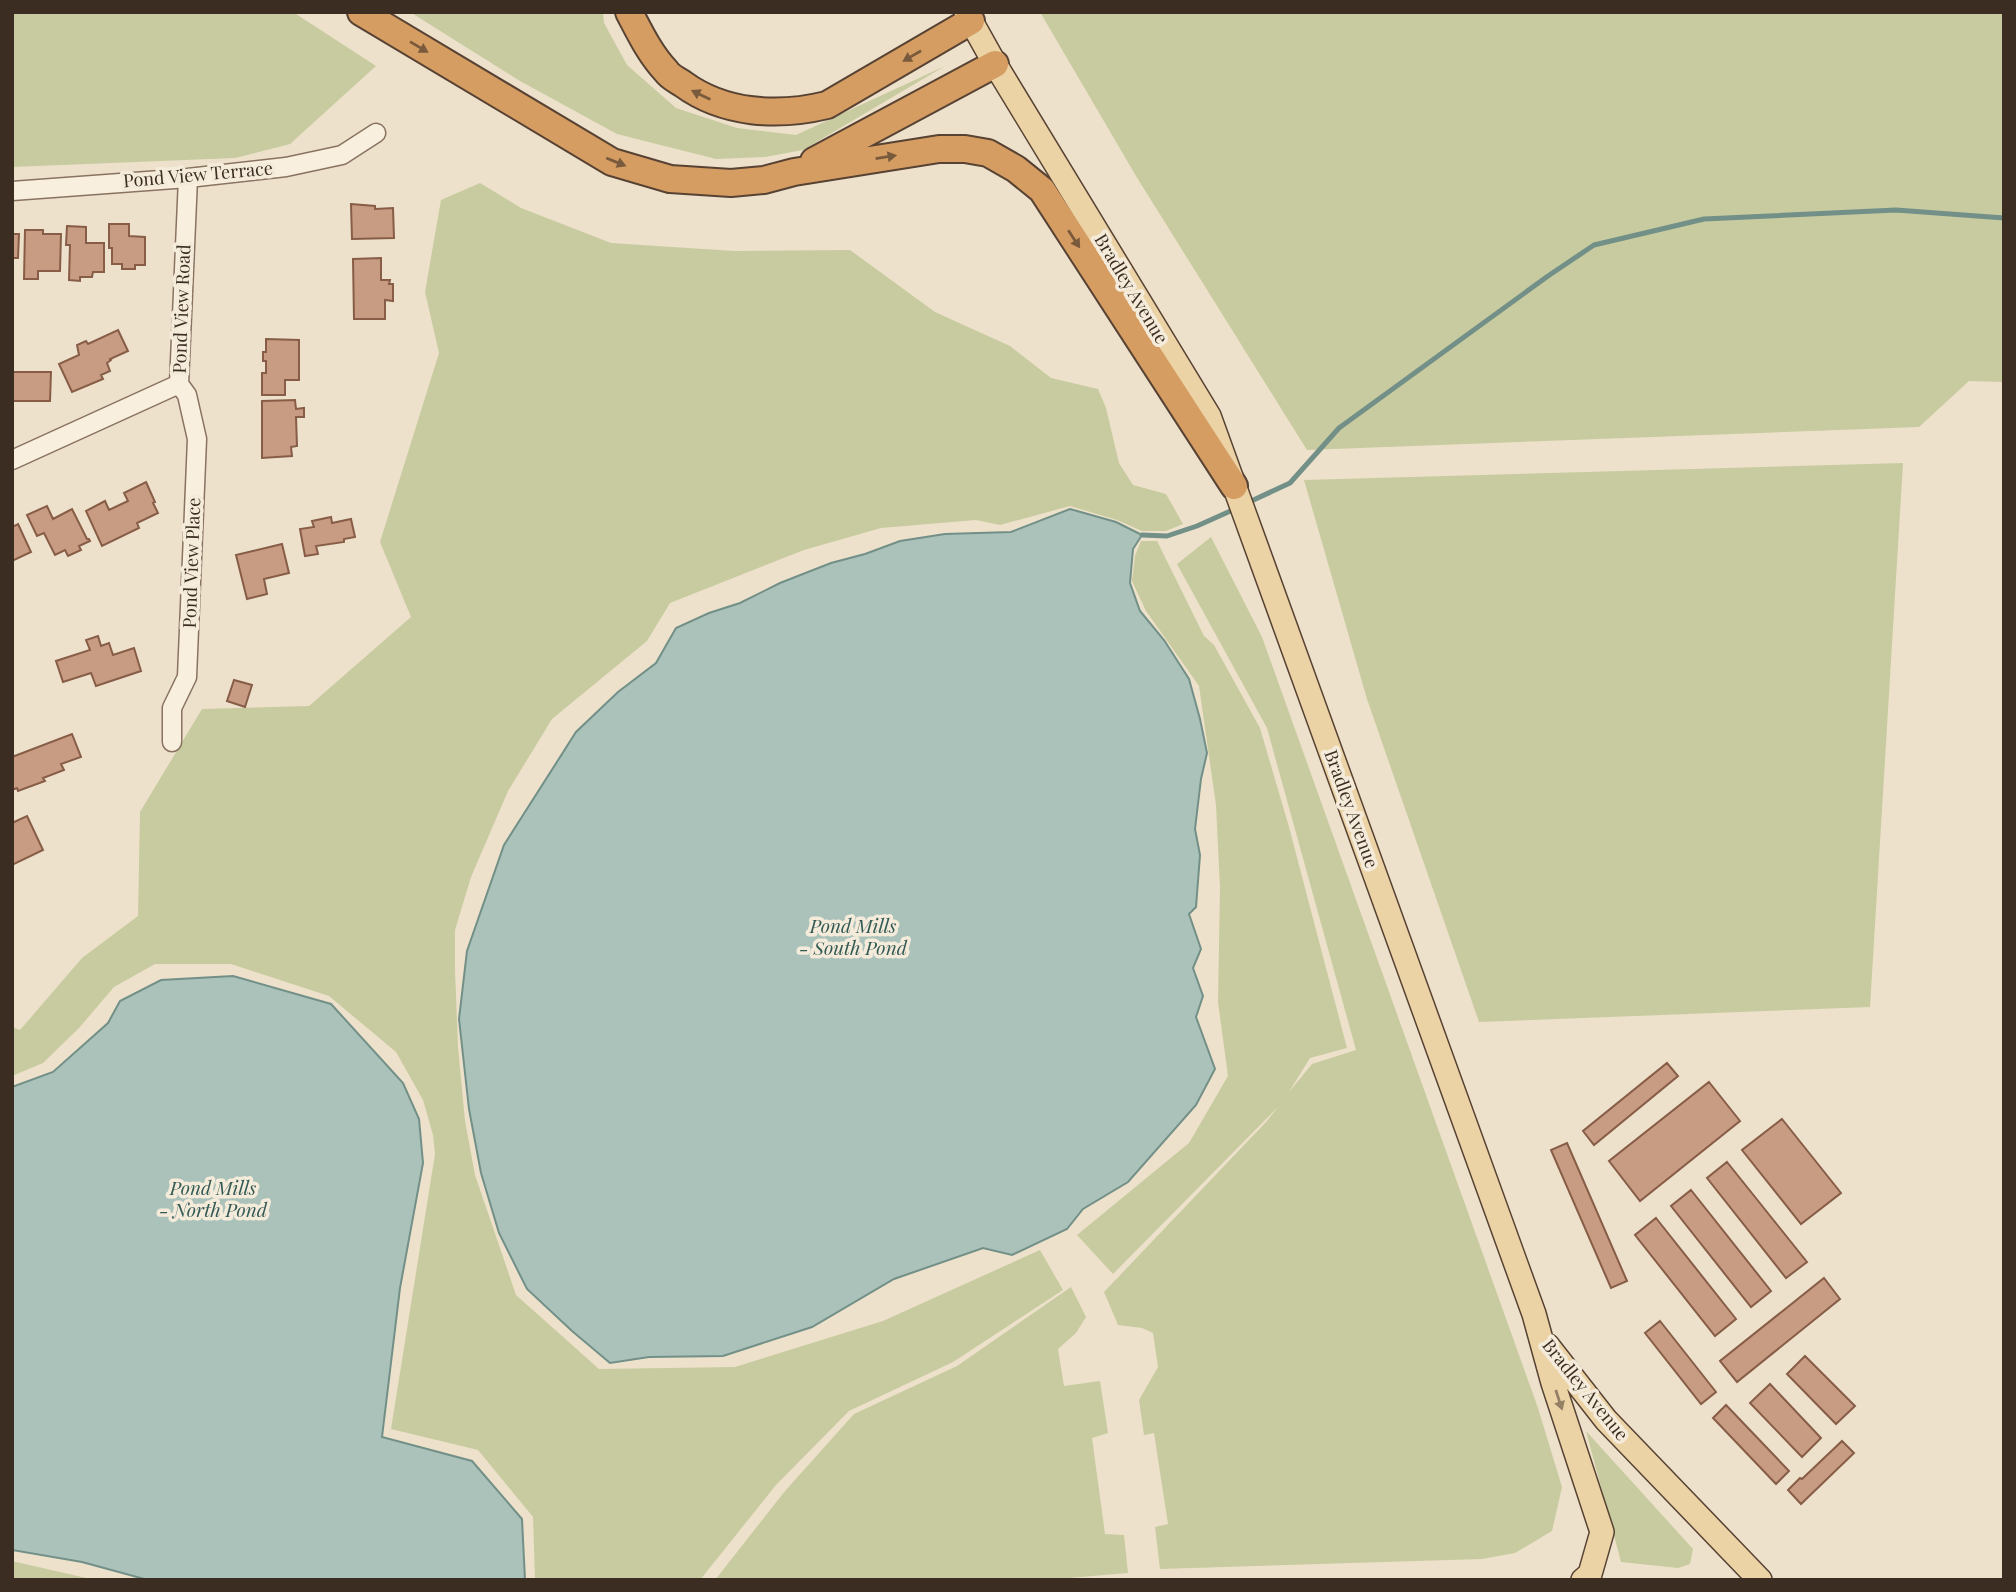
<svg xmlns="http://www.w3.org/2000/svg" width="2016" height="1592" font-family="'Playfair Display',serif">
<rect width="100%" height="100%" fill="#ede1cb"/>
<!-- green -->
<path fill="#c8cb9f" d="M 12,12 L 293,12 L 376,66 L 290,144 L 235,158 L 12,167 Z
M 410,12 L 603,12 L 604,23 L 627,65 L 676,108 L 737,128 L 796,135 L 945,66 L 803,150 L 765,157 L 716,159 L 617,134 L 520,81 Z
M 1040,12 L 2004,12 L 2004,382 L 1969,381 L 1919,427 L 1307,450 L 1136,176 Z
M 480,183 L 521,208 L 611,243 L 734,251 L 850,250 L 935,312 L 1010,346 L 1051,378 L 1098,389 L 1106,408 L 1119,463 L 1133,485 L 1166,494 L 1183,524 L 1166,531 L 1142,531 L 1117,520 L 1070,506 L 1000,525 L 976,520 L 881,528 L 804,550 L 670,603 L 647,641 L 552,719 L 508,791 L 471,877 L 455,930 L 455,970 L 458,1047 L 465,1121 L 475,1175 L 516,1295 L 599,1369 L 735,1367 L 883,1321 L 1040,1250 L 1063,1290 L 953,1362 L 849,1411 L 776,1485 L 700,1580 L 535,1580 L 533,1517 L 478,1450 L 391,1429 L 435,1154 L 433,1135 L 423,1100 L 396,1052 L 329,996 L 231,964 L 155,964 L 114,987 L 79,1028 L 43,1063 L 12,1076 L 12,1027 L 20,1030 L 82,958 L 138,916 L 140,812 L 202,709 L 309,706 L 411,617 L 380,542 L 439,353 L 425,292 L 441,200 Z
M 1903,463 L 1870,1007 L 1479,1022 L 1367,699 L 1304,480 Z
M 1211,537 L 1262,637 L 1538,1408 L 1562,1487 L 1552,1531 L 1515,1553 L 1482,1559 L 1160,1569 L 1155,1527 L 1168,1524 L 1154,1433 L 1144,1435 L 1139,1400 L 1158,1367 L 1153,1333 L 1142,1328 L 1118,1325 L 1104,1292 L 1266,1122 L 1278,1107 L 1113,1274 L 1077,1235 L 1189,1143 L 1228,1076 L 1218,1002 L 1220,888 L 1216,805 L 1199,686 L 1146,611 L 1132,581 L 1135,556 L 1141,541 L 1157,541 L 1204,636 L 1214,645 L 1260,728 L 1289,827 L 1347,1048 L 1310,1058 L 1289,1092 L 1312,1064 L 1356,1050 L 1267,728 L 1177,564 Z
M 1071,1287 L 1086,1317 L 1076,1333 L 1058,1349 L 1064,1386 L 1100,1381 L 1108,1433 L 1092,1438 L 1105,1534 L 1124,1535 L 1128,1573 L 1045,1580 L 715,1580 L 785,1491 L 854,1414 L 957,1366 Z
M 1586,1431 L 1693,1549 L 1690,1564 L 1678,1568 L 1621,1562 Z
M 12,1561 L 95,1580 L 12,1580 Z"/>
<!-- water -->
<path fill="#abc2ba" stroke="#729087" stroke-width="2" d="M 1070,509 L 1116,522 L 1142,535 L 1133,549 L 1130,583 L 1140,611 L 1164,640 L 1189,679 L 1200,719 L 1207,753 L 1201,779 L 1195,829 L 1200,855 L 1196,907 L 1189,914 L 1201,949 L 1193,968 L 1203,996 L 1196,1017 L 1215,1069 L 1196,1105 L 1128,1182 L 1083,1209 L 1067,1229 L 1012,1255 L 983,1248 L 894,1279 L 812,1327 L 723,1356 L 649,1357 L 610,1363 L 572,1331 L 527,1289 L 499,1233 L 481,1173 L 469,1109 L 459,1019 L 467,951 L 504,845 L 576,732 L 618,692 L 656,663 L 676,628 L 709,613 L 740,603 L 780,583 L 831,563 L 865,554 L 900,541 L 945,534 L 1011,532 Z
M 233,976 L 331,1004 L 403,1083 L 419,1119 L 423,1163 L 400,1288 L 382,1437 L 472,1461 L 522,1519 L 525,1580 L 148,1580 L 82,1562 L 12,1550 L 12,1087 L 53,1072 L 108,1023 L 120,1001 L 161,980 Z"/>
<g fill="none" stroke-linecap="round" stroke-linejoin="round">
<!-- stream -->
<path stroke="#729087" stroke-width="5" d="M 1247,503 L 1290,483 L 1339,428 L 1548,276 L 1594,245 L 1704,219 L 1896,210 L 2004,218
M 1142,535 L 1167,536 L 1197,526 L 1235,509"/>
</g>
<!-- building -->
<path fill="#c89c83" stroke="#875d47" stroke-width="2" d="M 351,204 L 375,206 L 375,209 L 393,208 L 394,238 L 352,239 Z
M 109,224 L 129,224 L 129,236 L 145,237 L 145,265 L 135,265 L 135,269 L 122,269 L 122,264 L 112,264 L 112,248 L 109,248 Z
M 67,226 L 86,227 L 86,243 L 104,243 L 104,272 L 93,272 L 92,277 L 80,277 L 80,281 L 69,280 L 70,245 L 66,245 Z
M 25,230 L 43,230 L 43,234 L 61,234 L 60,271 L 38,271 L 38,279 L 24,279 Z
M 12,234 L 19,234 L 18,258 L 12,258 Z
M 381,258 L 381,280 L 390,280 L 389,284 L 393,284 L 393,301 L 385,300 L 385,319 L 354,319 L 353,259 Z
M 118,330 L 128,351 L 110,359 L 111,360 L 107,363 L 110,371 L 101,375 L 103,379 L 72,392 L 59,364 L 79,355 L 77,345 L 86,341 L 88,344 Z
M 266,339 L 299,340 L 299,380 L 285,380 L 285,395 L 262,395 L 262,373 L 266,373 L 266,361 L 263,361 L 263,352 L 266,352 Z
M 12,372 L 51,372 L 50,401 L 12,401 Z
M 295,400 L 296,409 L 304,408 L 304,417 L 296,417 L 297,446 L 291,447 L 292,456 L 262,458 L 262,401 Z
M 146,482 L 155,502 L 153,503 L 158,513 L 137,523 L 139,528 L 102,546 L 86,511 L 105,501 L 109,510 L 128,501 L 124,493 Z
M 47,506 L 53,519 L 72,509 L 87,539 L 89,539 L 90,541 L 79,546 L 81,550 L 68,556 L 65,550 L 55,555 L 44,533 L 37,536 L 27,515 Z
M 331,517 L 332,523 L 351,519 L 355,537 L 344,539 L 344,542 L 316,546 L 318,554 L 305,556 L 300,529 L 314,527 L 312,521 Z
M 18,524 L 31,552 L 12,561 L 12,527 Z
M 282,544 L 289,573 L 264,579 L 267,594 L 247,599 L 236,555 Z
M 98,636 L 101,646 L 109,643 L 113,655 L 134,648 L 141,671 L 96,686 L 91,673 L 63,682 L 56,661 L 90,650 L 86,640 Z
M 234,680 L 252,685 L 245,707 L 227,701 Z
M 72,734 L 81,757 L 61,764 L 64,770 L 43,778 L 45,781 L 18,791 L 17,788 L 12,790 L 12,757 Z
M 27,816 L 43,850 L 12,865 L 12,823 Z
M 1667,1063 L 1678,1076 L 1594,1145 L 1583,1131 Z
M 1709,1082 L 1740,1121 L 1640,1201 L 1609,1161 Z
M 1782,1119 L 1841,1193 L 1801,1224 L 1742,1150 Z
M 1567,1143 L 1627,1281 L 1611,1288 L 1551,1150 Z
M 1727,1162 L 1807,1262 L 1786,1278 L 1707,1178 Z
M 1691,1190 L 1771,1291 L 1751,1307 L 1671,1206 Z
M 1656,1218 L 1736,1319 L 1715,1336 L 1635,1235 Z
M 1824,1278 L 1840,1299 L 1737,1382 L 1720,1361 Z
M 1660,1321 L 1716,1392 L 1701,1404 L 1645,1333 Z
M 1805,1356 L 1855,1406 L 1836,1424 L 1787,1374 Z
M 1770,1384 L 1821,1438 L 1802,1457 L 1750,1403 Z
M 1726,1405 L 1789,1471 L 1776,1484 L 1713,1418 Z
M 1842,1441 L 1854,1453 L 1801,1504 L 1788,1490 L 1800,1478 L 1802,1479 Z"/>
<g fill="none" stroke-linecap="round" stroke-linejoin="round">
<defs>
<path id="minor" d="M 12,191 L 188,178 L 286,167 L 342,155 L 376,133
M 12,460 L 179,384 L 188,178
M 172,742 L 172,708 L 187,677 L 197,439 L 187,395 L 179,384"/>
<path id="major" d="M 966,12 L 995,64 L 1209,416 L 1534,1314 L 1553,1383 L 1602,1532 L 1590,1574 L 1583,1580
M 1548,1346 L 1606,1420 L 1760,1580"/>
<path id="highway" d="M 361,12 L 612,162 L 670,179 L 731,183 L 764,180 L 794,172 L 939,149 L 965,149 L 988,153 L 1016,169 L 1042,190 L 1234,486
M 629,12 C 640,33 650,54 666,71 C 670,77 677,80 683,84 C 724,114 778,117 827,105 L 971,21
M 814,161 L 995,64"/>
</defs>
<!-- minor casing -->
<use href="#minor" stroke="#897360" stroke-width="21"/>
<!-- major casing -->
<use href="#major" stroke="#574233" stroke-width="26"/>
<!-- highway casing -->
<use href="#highway" stroke="#574233" stroke-width="30"/>
<!-- minor -->
<use href="#minor" stroke="#f8efde" stroke-width="18"/>
<!-- major -->
<use href="#major" stroke="#ecd3a6" stroke-width="23"/>
<!-- highway -->
<use href="#highway" stroke="#d59d62" stroke-width="26"/>
</g>
<!-- one-way arrows -->
<defs><path id="oneway-solid" d="M-6-.8H1V-3.2L6.5 0L1 3.2V.8H-6Z" transform="scale(1.75)"/></defs>
<g fill="#795a3c">
<use href="#oneway-solid" transform="translate(419 47) rotate(31)"/>
<use href="#oneway-solid" transform="translate(912 56) rotate(150)"/>
<use href="#oneway-solid" transform="translate(701 95) rotate(-154)"/>
<use href="#oneway-solid" transform="translate(886 157) rotate(-9)"/>
<use href="#oneway-solid" transform="translate(616 162) rotate(22)"/>
<use href="#oneway-solid" transform="translate(1074 239) rotate(57)"/>
</g>
<use fill="#948064" href="#oneway-solid" transform="translate(1559 1400) rotate(72)"/>
<g text-anchor="middle" stroke-width="7" stroke-linejoin="round" paint-order="stroke">
<!-- street labels -->
<g font-size="18" fill="#3b2d22" stroke="#f4ebda">
<text transform="translate(198 175) rotate(-5)" y="6">Pond View Terrace</text>
<text transform="translate(1131 289) rotate(59)" y="6">Bradley Avenue</text>
<text transform="translate(182 309) rotate(-88)" y="6">Pond View Road</text>
<text transform="translate(192 563) rotate(-88)" y="6">Pond View Place</text>
<text transform="translate(1351 809) rotate(70)" y="6">Bradley Avenue</text>
<text transform="translate(1585 1390) rotate(51)" y="6">Bradley Avenue</text>
</g>
<!-- water labels -->
<g font-size="19" font-style="italic" fill="#335955" stroke="#f4ebda">
<text x="853" y="933">Pond Mills<tspan x="853" dy="22">- South Pond</tspan></text>
<text x="213" y="1195">Pond Mills<tspan x="213" dy="22">- North Pond</tspan></text>
</g>
</g>
<!-- border -->
<rect width="2016" height="1592" fill="none" stroke="#3b2d22" stroke-width="28"/>
</svg>
